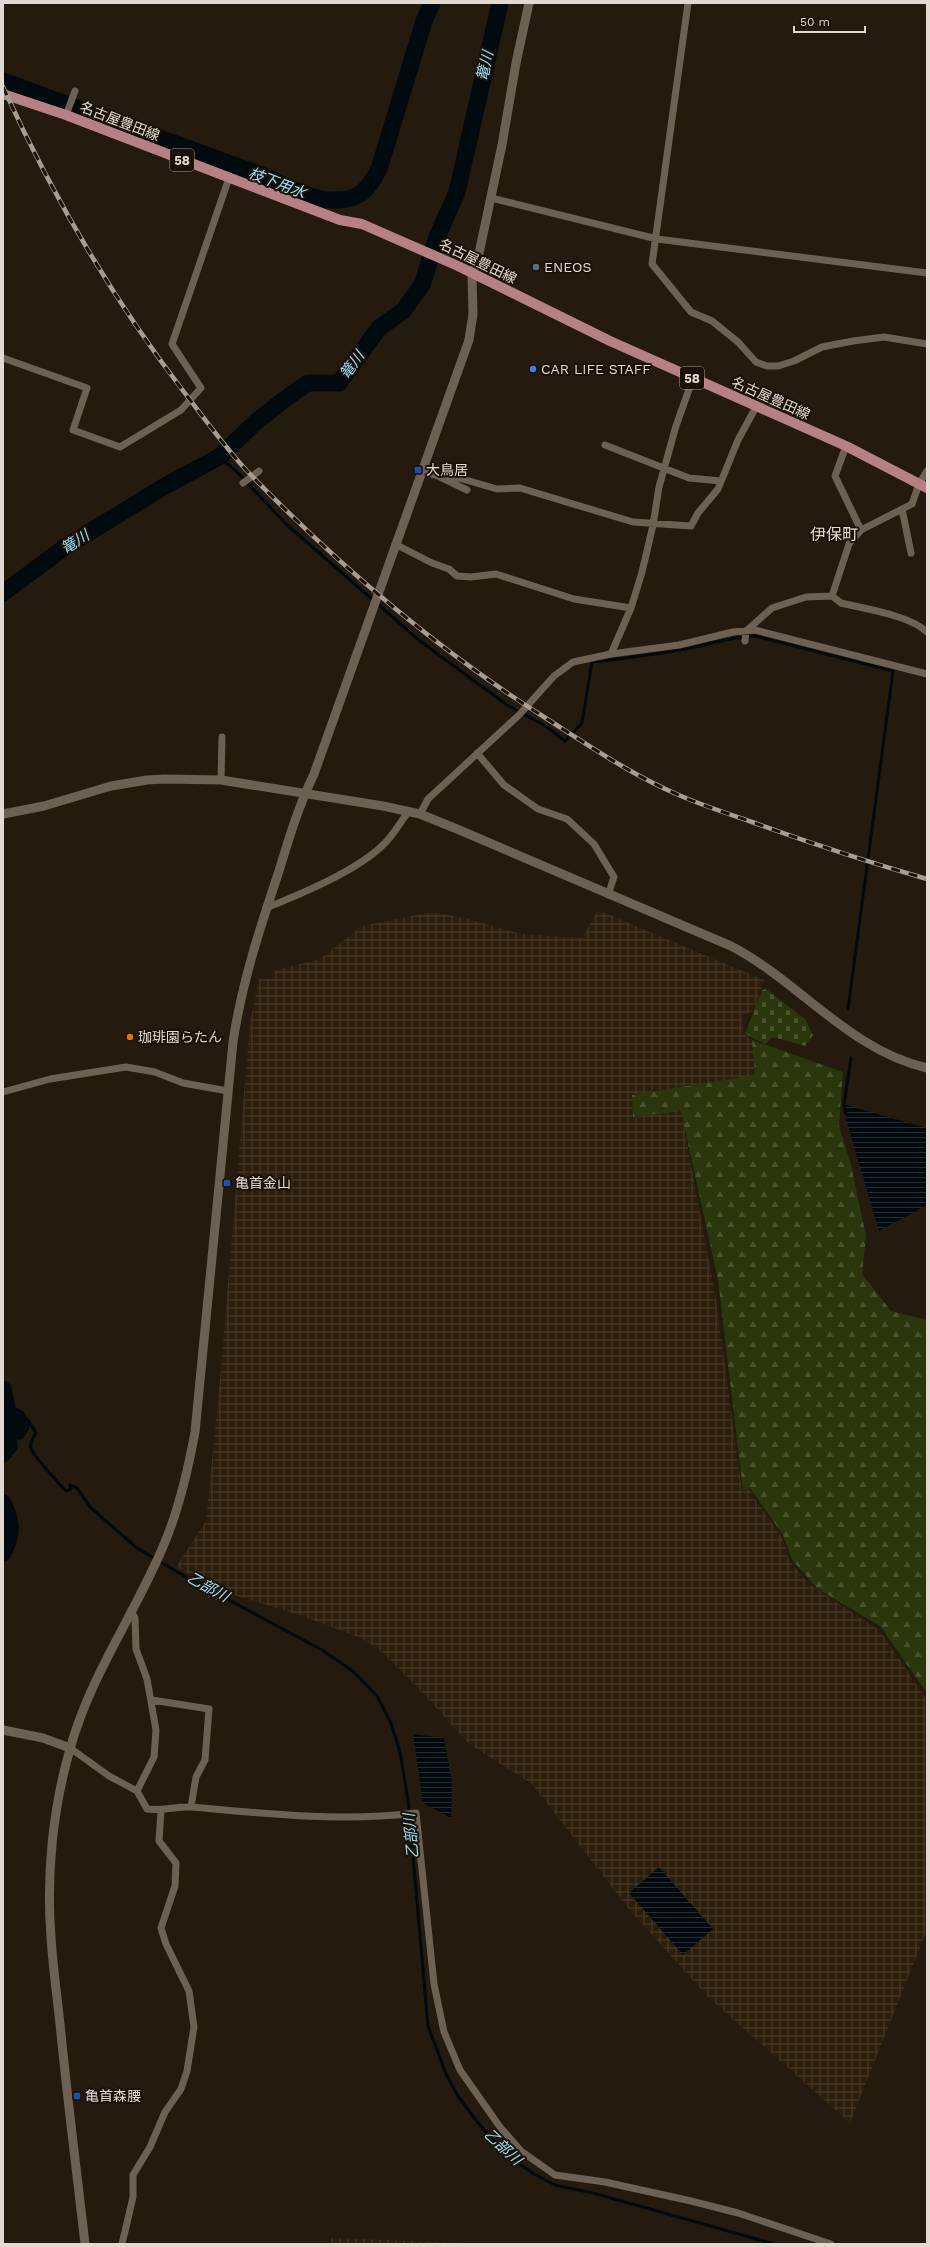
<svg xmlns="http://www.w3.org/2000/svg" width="930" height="2247" font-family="'Work Sans','Noto Sans JP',sans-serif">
<defs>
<pattern id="industrial-grid" width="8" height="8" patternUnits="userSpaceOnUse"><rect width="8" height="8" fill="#2d1e0c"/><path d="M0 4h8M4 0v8" fill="none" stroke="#4b3e2e"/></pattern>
<pattern id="forest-firs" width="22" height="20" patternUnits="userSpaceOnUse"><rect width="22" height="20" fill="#2a370c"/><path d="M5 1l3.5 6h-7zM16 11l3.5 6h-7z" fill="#49532e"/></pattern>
<pattern id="cemetery-stones" width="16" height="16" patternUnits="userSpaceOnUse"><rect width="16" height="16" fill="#2a370c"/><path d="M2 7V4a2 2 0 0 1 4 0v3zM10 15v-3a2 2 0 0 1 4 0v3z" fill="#49532e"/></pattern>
<pattern id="water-rules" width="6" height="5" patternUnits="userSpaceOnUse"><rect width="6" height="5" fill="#010a0f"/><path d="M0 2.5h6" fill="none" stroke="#262d31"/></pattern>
</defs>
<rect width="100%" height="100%" fill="#241a0e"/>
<!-- industrial -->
<path fill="url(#industrial-grid)" d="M 598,910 L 764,980 L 754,1011 L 742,1015 L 744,1034 L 752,1040 L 755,1075 L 632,1095 L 633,1117 L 681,1110 L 716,1299 L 742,1491 L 750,1488 L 753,1496 L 782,1537 L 789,1560 L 808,1583 L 880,1631 L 927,1700 L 927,1930 L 850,2123 L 707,1996 L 628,1908 L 532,1784 L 469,1744 L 420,1690 L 380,1650 L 361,1638 L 302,1616 L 222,1591 L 176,1567 L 206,1521 L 219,1391 L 250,1023 L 259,979 L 271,979 L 276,970 L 320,959 L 362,926 L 432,912 L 469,919 L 521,934 L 582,938 Z
M 331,2238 L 491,2244 L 331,2244 Z"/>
<!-- forest -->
<path fill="url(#forest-firs)" d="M 752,1040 L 843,1072 L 839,1126 L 851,1165 L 866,1236 L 862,1274 L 891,1311 L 927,1320 L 927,1693 L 880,1626 L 818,1589 L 792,1560 L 783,1535 L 750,1488 L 743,1490 L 718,1280 L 681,1111 L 633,1117 L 632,1095 L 755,1075 Z"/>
<!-- cemetery -->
<path fill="url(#cemetery-stones)" d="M 766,989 L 805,1019 L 813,1035 L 805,1046 L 773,1037 L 765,1044 L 745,1034 L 762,990 Z"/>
<!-- water -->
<path fill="url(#water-rules)" d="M 846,1105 L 927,1128 L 927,1205 L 879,1231 L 846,1119 Z
M 413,1734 L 444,1738 L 452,1782 L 451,1818 L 423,1803 Z
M 659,1867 L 713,1929 L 683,1955 L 629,1893 Z"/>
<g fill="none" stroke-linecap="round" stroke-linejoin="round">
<!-- stream -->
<path stroke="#010a0f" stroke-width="3" d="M 219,457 L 235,470 L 286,524 L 420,641 L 507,705 L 547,727 L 565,741 L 582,723 L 592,662 C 621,659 650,655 680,650 C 705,646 728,637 755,636 L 893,671 L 848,1009
M 846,1114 L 844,1104 L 851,1058
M 18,1418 L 28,1420 L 36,1433 C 33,1438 30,1442 31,1448 C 32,1454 60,1485 66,1491 L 71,1489 L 70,1485 L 77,1488 L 91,1508 L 137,1548 L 186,1577 L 322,1650 L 354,1672 L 377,1696 L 391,1723 L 400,1752 L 408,1800 L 428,2026 L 446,2074 L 458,2096 L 475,2119 L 504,2153 L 534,2174 L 555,2185 L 593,2193 L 774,2244"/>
<!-- river -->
<path stroke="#010a0f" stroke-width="17" d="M 3,81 C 87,112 172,143 256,173 C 281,182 305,199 333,200 C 359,201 368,190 379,169 L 424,21 L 432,3
M 3,593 L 65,547 L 165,486 L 219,457 L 257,421 L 289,396 L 308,383 L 339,383 L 379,328 L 403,311 L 422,285 L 437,237 L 457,192 L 500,3
M 3,1389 L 8,1413 L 18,1418 L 21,1426 L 18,1431 L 7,1429 L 9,1446 L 3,1454
M 3,1503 C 12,1521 13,1534 3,1553"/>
<!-- minor -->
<path stroke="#6d6153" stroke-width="7" d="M 688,3 L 652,264 L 691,312 L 712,321 L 738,342 L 756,362 L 767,366 L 778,366 L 794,361 L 822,347 L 853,341 L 884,337 L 927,344
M 66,115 L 75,91
M 491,198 L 657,239 L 927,273
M 3,358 L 87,388 L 73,430 L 120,447 L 181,410 L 201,388 L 172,344 L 229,178
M 605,445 L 689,478 L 721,481
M 846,446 L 835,476 L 861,530 L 912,504 L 919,484 L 927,471
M 422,471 L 438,476 L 467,490
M 445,479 L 459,478 L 497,489 L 520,488 L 633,522 L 691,526 L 698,513 L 718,489 L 738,440 L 756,407
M 243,483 L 259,471
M 902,509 L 911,553
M 395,544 L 432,563 L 449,569 L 457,576 L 471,577 L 496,574 L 574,599 L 631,608
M 832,596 L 849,544 L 861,530
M 745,641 L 746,631 L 772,608 L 806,597 L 832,596 L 841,603 C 865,609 909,615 927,632
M 611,654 L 631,608 L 642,572 L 653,525 L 659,487 L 676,426 L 693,378
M 477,753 L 504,785 L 538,809 L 567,819 L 580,831 L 594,844 L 614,877 L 608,895
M 221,780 L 222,737
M 420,814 L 428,799 L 519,715 L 554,676 L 573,662 L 611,654 L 679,645 L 733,632 L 755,630 L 927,674
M 266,908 C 301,894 359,870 385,843 C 394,834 401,821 409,811
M 3,1092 L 50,1079 L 126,1067 L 155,1072 L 183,1083 L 228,1091
M 131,1610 L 135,1618 L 136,1649 L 147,1679 L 156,1730 L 154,1757 L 137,1791
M 152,1700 L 209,1709 L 205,1760 L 196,1777 L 191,1807
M 70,1748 L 109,1776 L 137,1791 L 147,1809 C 164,1811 176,1806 192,1807 C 267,1814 341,1822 416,1813 L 434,1984 L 444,2032 L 460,2070 L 500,2127 L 521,2151 L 555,2175 L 605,2182 L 691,2201 L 738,2213 L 831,2244
M 122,2244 L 133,2197 L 133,2175 L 150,2147 L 165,2112 L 181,2089 L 187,2071 L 194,2027 L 189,1991 L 166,1944 L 161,1928 L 175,1886 L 176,1863 L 159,1841 L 161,1811"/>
<!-- tertiary -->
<path stroke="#6d6153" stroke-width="9" d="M 3,814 L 44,806 L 111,786 L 147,780 L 164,779 L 221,780 L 383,806 L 420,814 L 457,829 L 731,946 C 800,982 849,1050 927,1068
M 3,1730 L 43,1738 L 70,1748
M 85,2244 C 77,2174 68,2104 61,2034 C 58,2002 53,1970 51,1937 C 46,1875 53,1808 70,1749 C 91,1673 136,1613 165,1542 C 180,1506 188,1470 195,1432 L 233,1042 C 242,982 260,928 279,871 C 289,838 299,805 314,774 L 469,340 L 473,314 L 472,274 L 478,258 L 502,145 L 516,63 L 529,3"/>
<!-- primary -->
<path stroke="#b68085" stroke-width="10" d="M 3,94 L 66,115 L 340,220 L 362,224 L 458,266 L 610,341 L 846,446 L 927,488"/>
<defs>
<path id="rail" d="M 3,87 C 52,195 112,298 184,392 C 204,418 224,446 247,471 C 337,564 435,648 544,717 C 588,745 633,776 681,796 C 704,806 729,814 752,822 C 810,843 868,862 927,879"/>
</defs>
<!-- rail casing -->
<use href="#rail" stroke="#a69d94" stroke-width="4.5"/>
<!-- rail -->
<use href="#rail" stroke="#1b1106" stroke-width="3" stroke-dasharray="9" stroke-linecap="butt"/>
</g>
<!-- markers -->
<circle fill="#5c6f8a" stroke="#1b1106" stroke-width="1.5" cx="536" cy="267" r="4"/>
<circle fill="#3f7fe0" stroke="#1b1106" stroke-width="1.5" cx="533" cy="369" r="4"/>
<g fill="#1a4fb4" stroke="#1b1106" stroke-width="1.5">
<rect x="414" y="466" width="8" height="8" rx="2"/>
<rect x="223" y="1179" width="8" height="8" rx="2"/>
<rect x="73" y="2092" width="8" height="8" rx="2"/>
</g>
<circle fill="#e8710a" stroke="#1b1106" stroke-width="1.5" cx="130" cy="1037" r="4"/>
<g text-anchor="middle" stroke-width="4" stroke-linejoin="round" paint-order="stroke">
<!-- shield labels -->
<g fill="#1b1106" stroke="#a69e95" stroke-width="1">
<rect x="170" y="149" width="24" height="22" rx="3"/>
<rect x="680" y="367" width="24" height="22" rx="3"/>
</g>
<g font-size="13" font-weight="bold" fill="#e2dad2">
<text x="182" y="165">58</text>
<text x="692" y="383">58</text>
</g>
<!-- street labels -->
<g font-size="14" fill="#e2dad2" stroke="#1b1106">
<text transform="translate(120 121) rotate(21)" y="5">名古屋豊田線</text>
<text transform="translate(478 261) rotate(26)" y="5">名古屋豊田線</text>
<text transform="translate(771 398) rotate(24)" y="5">名古屋豊田線</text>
</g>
<!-- poi labels -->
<g font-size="14" fill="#e2dad2" stroke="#1b1106" text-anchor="start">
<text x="544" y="272">ENEOS</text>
<text x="541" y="374">CAR LIFE STAFF</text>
<text x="426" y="475">大鳥居</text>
<text x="138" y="1042">珈琲園らたん</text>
<text x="235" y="1188">亀首金山</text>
<text x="85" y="2101">亀首森腰</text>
</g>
<!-- water labels -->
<g font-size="15" font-style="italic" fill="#95e0fc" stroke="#1b1106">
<text transform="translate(485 66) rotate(-77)" y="5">篭川</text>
<text transform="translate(277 183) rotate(21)" y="5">枝下用水</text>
<text transform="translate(352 365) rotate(-54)" y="5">篭川</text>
<text transform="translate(75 542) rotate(-33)" y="5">篭川</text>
<text transform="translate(208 1587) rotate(29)" y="5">乙部川</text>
<text transform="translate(411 1836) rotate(-95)" y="5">乙部川</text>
<text transform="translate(503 2147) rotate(43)" y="5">乙部川</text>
</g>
<!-- quarter labels -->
<g font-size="16" fill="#e2dad2" stroke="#1b1106">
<text x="834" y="540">伊保町</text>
</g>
</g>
<!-- border -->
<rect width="930" height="2247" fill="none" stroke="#e2dad2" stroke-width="8"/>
<!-- scale -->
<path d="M794 26v6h71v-6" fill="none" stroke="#e2dad2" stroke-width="2"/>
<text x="800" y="26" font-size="12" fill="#e2dad2" stroke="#1b1106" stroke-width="3" paint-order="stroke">50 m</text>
</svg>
